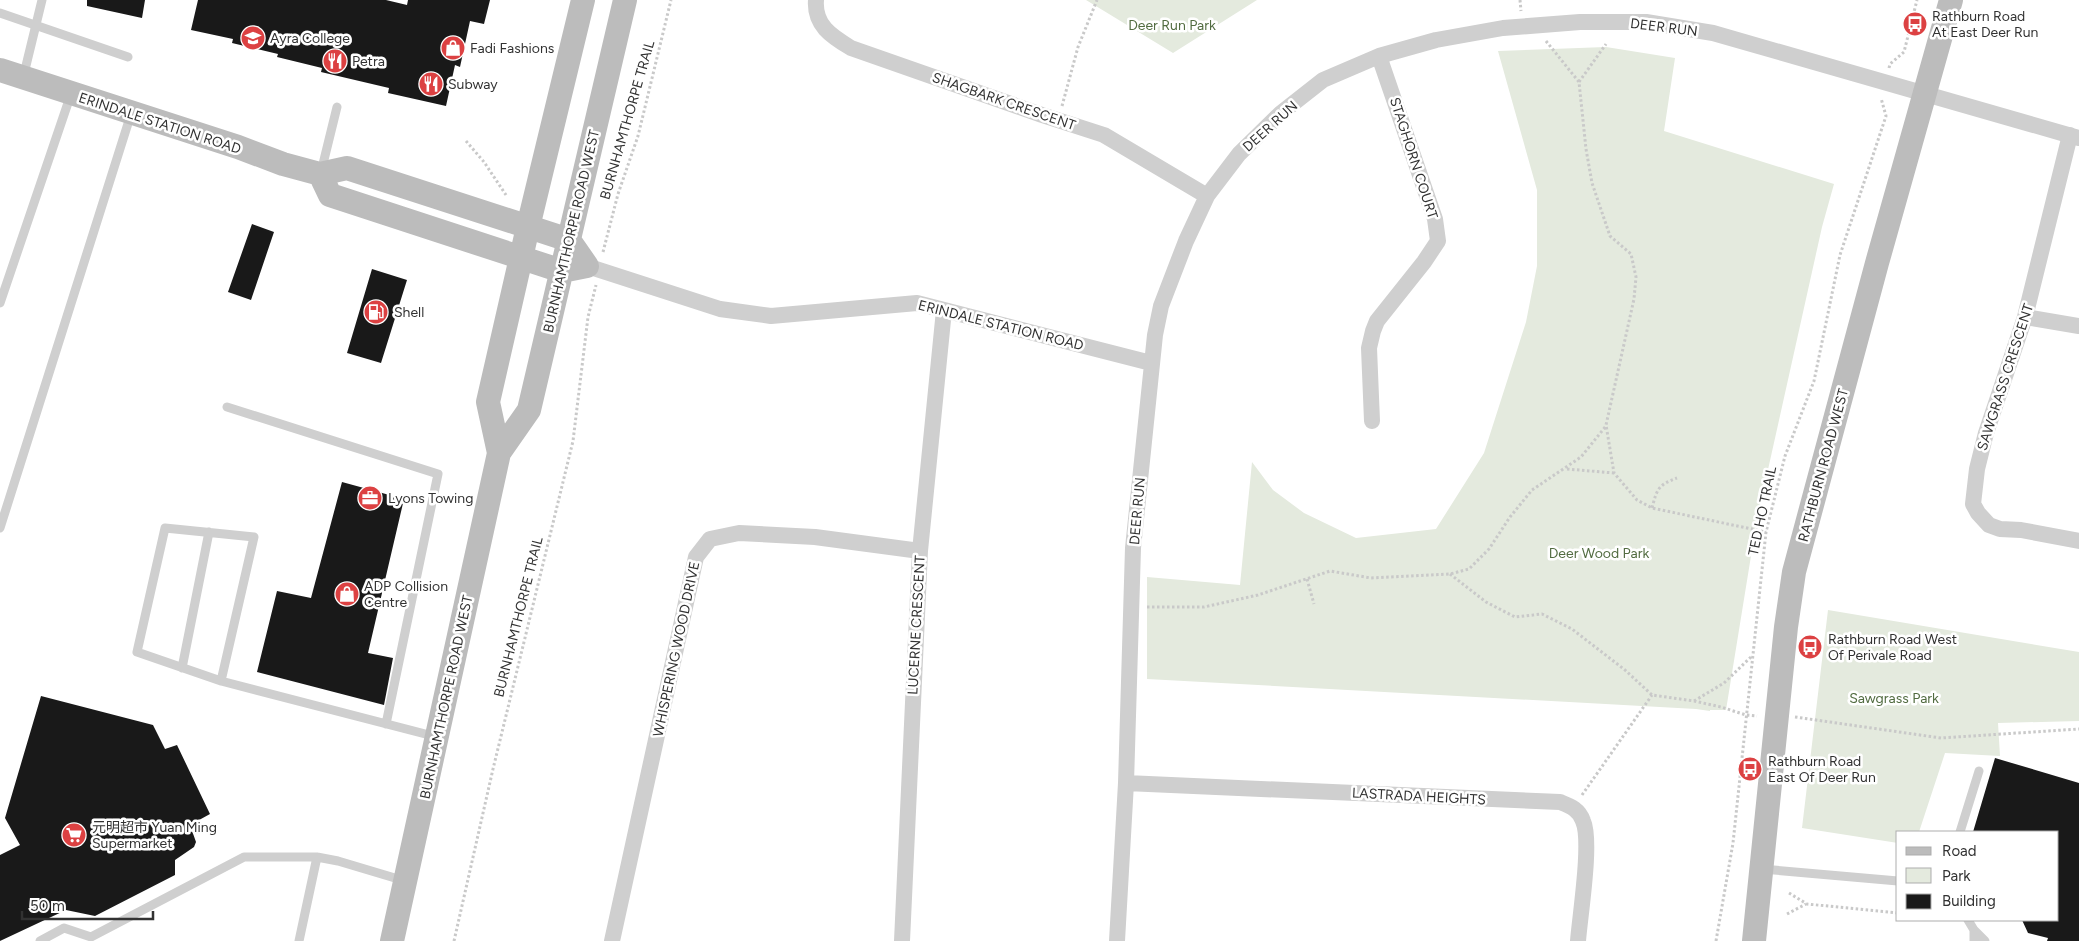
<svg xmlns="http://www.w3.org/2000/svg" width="2079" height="941" font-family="Figtree,'Noto Sans SC',sans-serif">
<rect width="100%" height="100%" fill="#fff"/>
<!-- green -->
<path fill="#e4eade" d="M 1086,0 L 1257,0 L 1173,53 Z
M 1606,47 L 1675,58 L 1664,131 L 1834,184 L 1822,227 L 1757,519 L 1726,710 L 1710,710 L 1710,711 L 1696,709 L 1147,679 L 1147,577 L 1240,585 L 1252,462 L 1273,490 L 1304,513 L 1356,538 L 1436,529 L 1484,453 L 1526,322 L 1537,266 L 1537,190 L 1498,51 Z
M 1828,610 L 2079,652 L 2079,721 L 1998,723 L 2000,756 L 1945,753 L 1919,832 L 1898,832 L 1898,843 L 1802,828 Z"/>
<!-- building -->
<path fill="#191919" d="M 87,0 L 145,0 L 142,18 L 87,6 Z
M 198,0 L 386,0 L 407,5 L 408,0 L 490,0 L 484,24 L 470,21 L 460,67 L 455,65 L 446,106 L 388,93 L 389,88 L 321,72 L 322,68 L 277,57 L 278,54 L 232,43 L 233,39 L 191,30 Z
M 252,224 L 274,232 L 251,300 L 228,292 Z
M 372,269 L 407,280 L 381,363 L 347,353 Z
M 342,482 L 404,499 L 368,653 L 393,658 L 384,705 L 257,672 L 277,591 L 311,598 Z
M 41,696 L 153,725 L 165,749 L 177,745 L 210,814 L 190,825 L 196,842 L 194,847 L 175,860 L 175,875 L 95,916 L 66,910 L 0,941 L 0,855 L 20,845 L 5,818 Z
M 1995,758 L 2079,783 L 2079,941 L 2047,941 L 2048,938 L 2028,933 L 2022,920 L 2058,920 L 2058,832 L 1973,832 Z"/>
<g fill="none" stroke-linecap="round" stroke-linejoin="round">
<!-- path -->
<path stroke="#c9c9c9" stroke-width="3" stroke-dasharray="2.5 2.5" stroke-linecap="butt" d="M 1520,0 L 1521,11
M 1546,41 L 1579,82 L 1586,149 L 1592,183 L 1610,236 L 1631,254 L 1636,277 L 1634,299 L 1606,425 L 1614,473 L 1637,500 L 1652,508 L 1766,532
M 1889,68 L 1890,64 L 1904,52 L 1917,0
M 1579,82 L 1606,44
M 1062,106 L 1078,47 L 1097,0
M 466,141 L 484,162 L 506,195
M 603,252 L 618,194 L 638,136 L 671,0
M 1567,469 L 1614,473
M 1652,508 C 1657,489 1658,485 1677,478
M 1450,574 L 1486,602 L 1515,617 L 1542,614 L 1572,629 L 1625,670 L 1652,695 L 1694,701 L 1721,707 L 1746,715 L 1757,716
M 1307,579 L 1314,604
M 1147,607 L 1204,607 L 1258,595 L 1330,571 L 1371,578 L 1450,574 L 1469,569 L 1489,549 L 1510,517 L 1532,490 L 1581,457 L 1606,426
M 1694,701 L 1724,683 L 1752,656
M 1795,717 L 1941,738 L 2079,729
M 1582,795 L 1652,695
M 1789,893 L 1807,904 L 1898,913
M 1787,914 L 1806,904
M 454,941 L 493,769 L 573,441 L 588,317 L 596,285
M 1716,941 L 1733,843 L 1766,532 L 1785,456 L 1814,381 L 1840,255 L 1886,116 L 1881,98"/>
<!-- lane -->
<path stroke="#cfcfcf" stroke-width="9" d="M 0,13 L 128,57
M 23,78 L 42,0
M 321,172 L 337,107
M 0,303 L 71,94
M 227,407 L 438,474 L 386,724
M 0,528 L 131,114
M 182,668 L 209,532
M 221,681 L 254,537 L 165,528 L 137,652 L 221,681 L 437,737
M 1960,832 L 1979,771
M 1762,869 L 1898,881
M 1968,920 L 1974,930 L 1974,941
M 1974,930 L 1985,941
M 40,941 L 64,928 L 91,937 L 244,857 L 317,857 L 338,861 L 405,881
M 299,941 L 317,857"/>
<!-- street -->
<path stroke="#cfcfcf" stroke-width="16" d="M 816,0 C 814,25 831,36 851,48 L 1042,115 L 1104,135 L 1207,196
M 2070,135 L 2025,317 L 1986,433 L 1977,469 L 1973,504 L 1978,513 L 1989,525 L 2000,529 L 2021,530 L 2079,541
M 587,266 L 720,309 L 771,316 L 917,303 L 1151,363
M 2025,317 L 2079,326
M 1372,421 L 1369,348 L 1373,331 L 1377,321 L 1424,262 L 1438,241 L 1435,219 L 1379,56
M 1126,783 L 1560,802 C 1570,806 1579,809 1583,821 C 1592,841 1580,915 1578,941
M 612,941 L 696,557 L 710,539 L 739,533 L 815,537 L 920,551
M 902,941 L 920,551 L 944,310
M 1117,941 L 1126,783 L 1133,548 L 1155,335 L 1161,306 L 1186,241 L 1207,196 L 1239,154 L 1281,113 L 1323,80 L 1379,56 L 1436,40 L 1503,28 L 1580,22 L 1646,22 L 1713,33 L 2079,138"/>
<!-- secondary -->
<path stroke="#bcbcbc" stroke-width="24" d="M 0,70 L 238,147 L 283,164 L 320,174 L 347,168 L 569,240 L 587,266 L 562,271 L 330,195 L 320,174
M 499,453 L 488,402 L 528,227 L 583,0
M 392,941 L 499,453 L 529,410 L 625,0
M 1754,941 L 1786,627 L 1794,572 L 1877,263 L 1951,0"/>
</g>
<!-- icons -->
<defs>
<symbol id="bus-disc" viewBox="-11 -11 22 22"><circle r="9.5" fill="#dc4142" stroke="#fff"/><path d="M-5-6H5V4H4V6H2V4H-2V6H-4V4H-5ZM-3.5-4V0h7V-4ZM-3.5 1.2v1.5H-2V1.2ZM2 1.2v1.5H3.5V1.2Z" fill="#fff"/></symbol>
<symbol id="university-disc" viewBox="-11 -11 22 22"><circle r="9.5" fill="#dc4142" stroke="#fff"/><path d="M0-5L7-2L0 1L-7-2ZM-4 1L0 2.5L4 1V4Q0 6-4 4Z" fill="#fff"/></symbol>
<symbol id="shop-disc" viewBox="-11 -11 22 22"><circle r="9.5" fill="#dc4142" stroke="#fff"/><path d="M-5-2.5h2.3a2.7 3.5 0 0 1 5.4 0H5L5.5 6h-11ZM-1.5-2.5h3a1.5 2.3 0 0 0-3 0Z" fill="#fff"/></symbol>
<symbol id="restaurant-disc" viewBox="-11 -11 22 22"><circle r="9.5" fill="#dc4142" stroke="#fff"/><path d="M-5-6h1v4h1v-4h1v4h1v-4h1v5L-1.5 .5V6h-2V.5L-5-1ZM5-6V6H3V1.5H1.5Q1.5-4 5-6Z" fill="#fff"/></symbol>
<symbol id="fuel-disc" viewBox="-11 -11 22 22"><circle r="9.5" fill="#dc4142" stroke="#fff"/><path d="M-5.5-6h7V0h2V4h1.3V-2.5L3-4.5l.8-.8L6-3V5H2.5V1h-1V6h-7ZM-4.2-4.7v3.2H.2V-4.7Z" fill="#fff"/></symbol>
<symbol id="office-disc" viewBox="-11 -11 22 22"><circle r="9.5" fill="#dc4142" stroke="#fff"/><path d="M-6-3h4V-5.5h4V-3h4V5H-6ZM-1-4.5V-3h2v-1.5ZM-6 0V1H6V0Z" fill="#fff"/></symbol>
<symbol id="supermarket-disc" viewBox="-11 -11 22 22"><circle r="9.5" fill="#dc4142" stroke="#fff"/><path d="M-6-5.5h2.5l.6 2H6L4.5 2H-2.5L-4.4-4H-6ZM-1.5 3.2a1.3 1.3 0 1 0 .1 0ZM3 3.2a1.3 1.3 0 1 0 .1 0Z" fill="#fff"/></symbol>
</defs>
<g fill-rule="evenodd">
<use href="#bus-disc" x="1901" y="10" width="28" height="28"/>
<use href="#university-disc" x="239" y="24" width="28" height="28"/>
<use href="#shop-disc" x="439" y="34" width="28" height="28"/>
<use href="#restaurant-disc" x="321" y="47" width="28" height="28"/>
<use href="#restaurant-disc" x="417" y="70" width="28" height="28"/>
<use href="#fuel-disc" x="362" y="298" width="28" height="28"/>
<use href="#office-disc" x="356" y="484" width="28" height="28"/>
<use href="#shop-disc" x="333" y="580" width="28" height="28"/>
<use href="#bus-disc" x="1796" y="633" width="28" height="28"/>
<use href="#bus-disc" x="1736" y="755" width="28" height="28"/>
<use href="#supermarket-disc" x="60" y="821" width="28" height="28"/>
</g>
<g text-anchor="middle" stroke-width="5" stroke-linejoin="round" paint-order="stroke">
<!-- poi labels -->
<g font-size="14" fill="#323232" stroke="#fff" text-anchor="start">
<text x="1932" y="21">Rathburn Road<tspan x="1932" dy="16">At East Deer Run</tspan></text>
<text x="270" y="43">Ayra College</text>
<text x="470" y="53">Fadi Fashions</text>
<text x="352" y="66">Petra</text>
<text x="448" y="89">Subway</text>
<text x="394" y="317">Shell</text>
<text x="388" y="503">Lyons Towing</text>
<text x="364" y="591">ADP Collision<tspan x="364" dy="16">Centre</tspan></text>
<text x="1828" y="644">Rathburn Road West<tspan x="1828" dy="16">Of Perivale Road</tspan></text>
<text x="1768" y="766">Rathburn Road<tspan x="1768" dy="16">East Of Deer Run</tspan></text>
<text x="92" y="832">元明超市 Yuan Ming<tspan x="92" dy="16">Supermarket</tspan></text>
</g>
<!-- park labels -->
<g font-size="14" fill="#526c41" stroke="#fff">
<text x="1172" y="30">Deer Run Park</text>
<text x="1599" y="558">Deer Wood Park</text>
<text x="1894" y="703">Sawgrass Park</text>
</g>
<!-- street labels -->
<g font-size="14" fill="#323232" stroke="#fff">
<text transform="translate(1664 27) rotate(7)" y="5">DEER RUN</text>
<text transform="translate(1004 101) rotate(19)" y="5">SHAGBARK CRESCENT</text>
<text transform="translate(627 120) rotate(-74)" y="5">BURNHAMTHORPE TRAIL</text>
<text transform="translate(160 123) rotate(18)" y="5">ERINDALE STATION ROAD</text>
<text transform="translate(1270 126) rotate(-42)" y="5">DEER RUN</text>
<text transform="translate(1414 158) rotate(72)" y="5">STAGHORN COURT</text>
<text transform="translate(571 231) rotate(-77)" y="5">BURNHAMTHORPE ROAD WEST</text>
<text transform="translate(1001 325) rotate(14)" y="5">ERINDALE STATION ROAD</text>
<text transform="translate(2005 377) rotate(-72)" y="5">SAWGRASS CRESCENT</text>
<text transform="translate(1823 465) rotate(-75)" y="5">RATHBURN ROAD WEST</text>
<text transform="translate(1137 511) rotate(-85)" y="5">DEER RUN</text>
<text transform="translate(1762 511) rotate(-78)" y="5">TED HO TRAIL</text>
<text transform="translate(518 617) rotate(-76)" y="5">BURNHAMTHORPE TRAIL</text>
<text transform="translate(916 625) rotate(-87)" y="5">LUCERNE CRESCENT</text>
<text transform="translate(676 649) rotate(-78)" y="5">WHISPERING WOOD DRIVE</text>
<text transform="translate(446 697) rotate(-78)" y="5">BURNHAMTHORPE ROAD WEST</text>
<text transform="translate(1419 796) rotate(3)" y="5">LASTRADA HEIGHTS</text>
</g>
</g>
<!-- legend -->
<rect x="1896" y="831" width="162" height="90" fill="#ffffff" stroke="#adadad"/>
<rect x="1906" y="847" width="25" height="8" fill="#bcbcbc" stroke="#adadad"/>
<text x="1942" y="856" font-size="15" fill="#323232">Road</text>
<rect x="1906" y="868" width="25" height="15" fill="#e4eade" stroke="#adadad"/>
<text x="1942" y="881" font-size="15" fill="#323232">Park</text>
<rect x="1906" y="894" width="25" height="15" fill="#191919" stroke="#adadad"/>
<text x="1942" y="906" font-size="15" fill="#323232">Building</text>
<!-- scale -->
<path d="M22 911v8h131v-8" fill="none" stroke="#323232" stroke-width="2.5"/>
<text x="30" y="911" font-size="15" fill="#323232" stroke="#ffffff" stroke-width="4" paint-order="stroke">50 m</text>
</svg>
